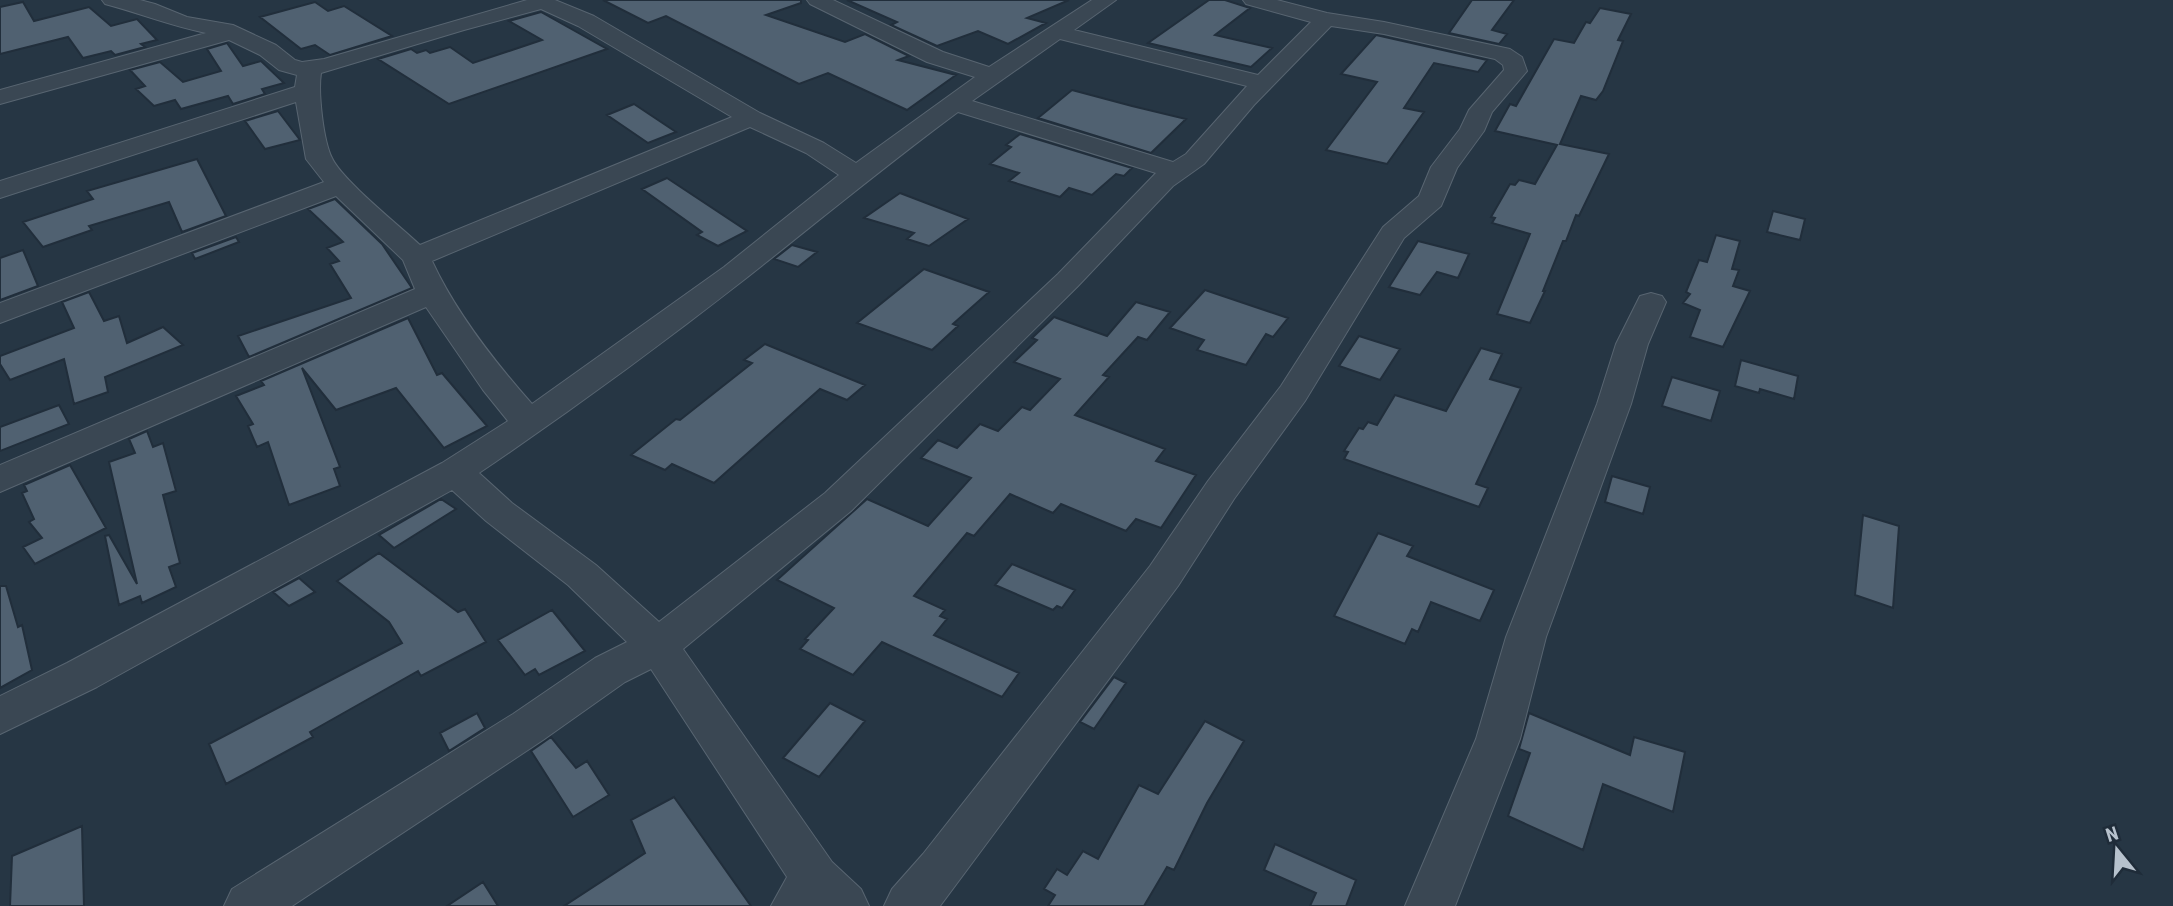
<svg xmlns="http://www.w3.org/2000/svg" width="2173" height="906" font-family="'Roboto Condensed',sans-serif">
<rect width="100%" height="100%" fill="#263644"/>
<!-- building -->
<path fill="#506171" stroke="#212e3b" stroke-width="2" d="M 603,0 L 801,0 L 801,3 L 766,15 L 845,42 L 865,34 L 909,56 L 898,60 L 956,75 L 907,110 L 828,73 L 799,84 L 666,16 L 648,23 Z
M 847,0 L 1069,0 L 1027,18 L 1046,23 L 1008,44 L 978,31 L 937,46 L 891,25 L 897,22 Z
M 1209,0 L 1225,0 L 1250,8 L 1215,35 L 1272,48 L 1251,67 L 1148,43 Z
M 1472,0 L 1514,0 L 1492,30 L 1507,34 L 1499,44 L 1449,33 Z
M 23,2 L 34,21 L 89,7 L 111,26 L 137,19 L 157,40 L 141,44 L 145,47 L 115,55 L 111,51 L 83,58 L 68,37 L 0,54 L 0,7 Z
M 315,2 L 328,11 L 344,6 L 392,36 L 330,55 L 315,45 L 301,49 L 260,17 Z
M 1600,8 L 1631,14 L 1618,40 L 1623,41 L 1603,91 L 1596,100 L 1581,96 L 1560,144 L 1609,154 L 1579,216 L 1576,215 L 1566,241 L 1563,241 L 1543,291 L 1545,291 L 1530,323 L 1497,314 L 1530,234 L 1492,223 L 1495,218 L 1491,217 L 1510,184 L 1515,185 L 1519,180 L 1535,184 L 1557,145 L 1495,131 L 1510,104 L 1516,106 L 1554,39 L 1574,43 L 1586,22 L 1590,23 Z
M 541,12 L 607,49 L 449,104 L 378,59 L 411,49 L 417,53 L 426,50 L 430,53 L 450,47 L 473,63 L 542,40 L 509,21 Z
M 1376,35 L 1487,60 L 1478,72 L 1434,63 L 1404,108 L 1424,112 L 1387,164 L 1326,150 L 1377,82 L 1341,74 Z
M 227,43 L 243,66 L 261,61 L 284,83 L 262,89 L 265,94 L 233,104 L 228,96 L 181,109 L 175,100 L 154,106 L 136,89 L 145,86 L 130,70 L 160,62 L 183,82 L 221,71 L 207,49 Z
M 1072,90 L 1132,106 L 1186,119 L 1151,153 L 1038,118 Z
M 634,104 L 676,132 L 648,143 L 607,115 Z
M 278,111 L 300,140 L 265,149 L 245,121 Z
M 1020,134 L 1132,168 L 1124,176 L 1116,174 L 1092,195 L 1069,188 L 1060,197 L 1009,181 L 1019,173 L 990,164 L 1011,147 L 1006,145 Z
M 197,159 L 226,216 L 182,232 L 169,202 L 89,226 L 92,230 L 43,247 L 23,222 L 93,199 L 87,191 Z
M 667,178 L 747,231 L 718,246 L 697,235 L 702,232 L 642,189 Z
M 900,193 L 968,219 L 929,246 L 907,239 L 914,233 L 864,218 Z
M 335,199 L 382,244 L 412,288 L 249,357 L 238,336 L 351,298 L 330,264 L 339,261 L 327,248 L 343,242 L 308,209 Z
M 1773,211 L 1805,219 L 1800,240 L 1767,232 Z
M 1716,235 L 1740,241 L 1732,269 L 1739,270 L 1733,286 L 1750,291 L 1723,347 L 1690,337 L 1700,310 L 1683,303 L 1690,294 L 1686,292 L 1699,260 L 1707,262 Z
M 236,237 L 239,242 L 195,259 L 192,253 Z
M 1418,241 L 1469,254 L 1458,278 L 1437,272 L 1420,295 L 1389,287 Z
M 792,245 L 817,252 L 798,267 L 774,259 Z
M 23,250 L 38,286 L 0,300 L 0,258 Z
M 924,269 L 989,292 L 953,324 L 958,326 L 932,350 L 857,323 Z
M 1205,290 L 1288,318 L 1273,337 L 1266,334 L 1246,365 L 1197,350 L 1204,340 L 1170,328 Z
M 89,292 L 104,321 L 119,316 L 127,343 L 163,327 L 183,345 L 105,377 L 108,392 L 74,404 L 64,359 L 10,380 L 0,364 L 0,356 L 74,328 L 62,302 Z
M 1136,302 L 1170,312 L 1147,340 L 1138,337 L 1103,375 L 1109,377 L 1075,415 L 1165,449 L 1156,461 L 1196,475 L 1161,528 L 1136,519 L 1126,531 L 1061,504 L 1053,513 L 1010,494 L 974,536 L 967,533 L 914,596 L 945,610 L 940,616 L 947,619 L 934,635 L 1019,673 L 1002,697 L 882,642 L 853,675 L 800,649 L 808,640 L 805,639 L 834,608 L 777,580 L 867,499 L 928,526 L 971,478 L 921,458 L 938,440 L 957,448 L 980,424 L 998,431 L 1022,407 L 1030,410 L 1060,379 L 1014,362 L 1037,340 L 1032,338 L 1054,317 L 1107,336 Z
M 408,318 L 437,375 L 442,373 L 487,426 L 444,448 L 396,388 L 336,410 L 302,368 L 340,467 L 334,469 L 340,486 L 289,505 L 268,442 L 257,447 L 248,426 L 253,424 L 236,396 L 264,385 L 261,381 Z
M 1359,336 L 1400,349 L 1380,380 L 1339,366 Z
M 765,344 L 865,385 L 847,400 L 820,389 L 714,483 L 672,464 L 665,470 L 631,455 L 676,419 L 680,420 L 752,363 L 744,360 Z
M 1481,348 L 1502,354 L 1490,379 L 1521,388 L 1476,484 L 1488,488 L 1479,507 L 1344,459 L 1348,452 L 1344,451 L 1359,428 L 1363,429 L 1368,422 L 1377,425 L 1395,395 L 1446,411 Z
M 1741,360 L 1798,376 L 1794,399 L 1760,389 L 1759,393 L 1735,386 Z
M 1672,377 L 1720,391 L 1711,421 L 1662,406 Z
M 59,405 L 69,424 L 0,451 L 0,427 Z
M 147,431 L 153,447 L 163,443 L 176,491 L 163,495 L 180,563 L 169,567 L 176,587 L 142,603 L 140,596 L 119,605 L 105,536 L 109,535 L 137,584 L 109,462 L 135,453 L 129,439 Z
M 70,465 L 106,528 L 35,564 L 23,547 L 42,538 L 29,522 L 34,519 L 22,493 L 27,491 L 24,485 Z
M 1612,476 L 1650,487 L 1643,514 L 1605,502 Z
M 441,499 L 456,509 L 394,548 L 379,535 Z
M 1863,515 L 1899,526 L 1893,608 L 1855,595 Z
M 1378,533 L 1413,546 L 1407,556 L 1494,590 L 1480,621 L 1431,602 L 1418,632 L 1412,629 L 1405,644 L 1334,616 Z
M 379,553 L 458,612 L 465,609 L 486,642 L 421,676 L 418,671 L 310,732 L 313,737 L 226,784 L 209,744 L 402,643 L 389,622 L 337,581 Z
M 1012,564 L 1075,590 L 1062,608 L 1057,606 L 1053,610 L 995,585 Z
M 299,578 L 315,592 L 289,606 L 273,592 Z
M 0,586 L 6,586 L 18,627 L 22,625 L 32,670 L 0,688 Z
M 552,610 L 585,651 L 539,675 L 535,669 L 525,675 L 498,640 Z
M 1114,677 L 1126,683 L 1094,729 L 1080,722 Z
M 830,703 L 865,721 L 819,777 L 783,758 Z
M 477,713 L 485,728 L 449,751 L 440,733 Z
M 1529,713 L 1630,755 L 1634,737 L 1685,752 L 1673,812 L 1603,784 L 1583,850 L 1508,816 L 1530,753 L 1519,749 Z
M 1205,721 L 1244,741 L 1207,803 L 1174,870 L 1167,867 L 1144,906 L 1048,906 L 1055,895 L 1044,889 L 1057,869 L 1067,875 L 1083,851 L 1098,859 L 1139,785 L 1158,794 Z
M 551,737 L 576,768 L 587,761 L 609,795 L 573,817 L 531,751 Z
M 674,797 L 751,906 L 564,906 L 645,853 L 631,820 Z
M 82,826 L 84,906 L 10,906 L 12,856 Z
M 1275,844 L 1356,880 L 1346,906 L 1310,906 L 1316,893 L 1264,870 Z
M 483,882 L 498,906 L 447,906 Z"/>
<g fill="none" stroke-linecap="round" stroke-linejoin="round">
<defs>
<path id="minor" d="M 102,0 L 140,0 L 155,4 L 187,17 L 233,25 L 276,45 L 295,60 L 302,62 L 324,59 L 527,0 L 555,0 L 594,16 L 760,113 L 824,143 L 856,163 L 975,77 L 927,62 L 810,4 L 807,0 L 833,0 L 943,52 L 989,67 L 1092,0 L 1116,0 L 1074,30 L 1258,75 L 1311,22 L 1246,4 L 1243,0 L 1277,0 L 1327,13 L 1384,22 L 1510,49 L 1522,57 L 1527,71 L 1492,112 L 1484,131 L 1457,168 L 1441,206 L 1404,238 L 1305,401 L 1234,499 L 1178,586 L 940,906 L 884,906 L 892,889 L 923,854 L 1150,566 L 1208,481 L 1281,386 L 1383,227 L 1419,196 L 1431,167 L 1460,129 L 1469,110 L 1504,70 L 1503,65 L 1495,59 L 1384,34 L 1331,26 L 1254,105 L 1204,164 L 1173,186 L 1078,286 L 851,511 L 683,649 L 832,862 L 861,889 L 869,906 L 771,906 L 787,877 L 651,669 L 625,682 L 543,740 L 292,906 L 224,906 L 232,889 L 513,714 L 595,658 L 627,642 L 568,585 L 486,521 L 452,490 L 97,687 L 0,734 L 0,696 L 67,663 L 442,463 L 508,421 L 483,390 L 426,307 L 0,492 L 0,465 L 415,289 L 403,260 L 336,196 L 0,323 L 0,303 L 324,182 L 306,159 L 296,102 L 0,198 L 0,181 L 295,87 L 297,75 L 279,70 L 260,55 L 229,40 L 0,104 L 0,90 L 206,33 C 171,26 139,13 105,4 ZM 541,9 L 578,26 L 732,117 L 420,245 C 400,226 342,180 332,158 C 323,140 318,92 321,73 L 464,30 ZM 1060,39 L 1247,86 L 1186,154 L 1173,162 L 972,101 ZM 958,112 L 1156,173 L 1058,274 L 825,493 L 659,622 L 596,565 L 512,503 L 479,473 C 569,412 658,347 745,279 C 816,223 885,166 958,112 ZM 750,127 L 806,153 L 839,175 L 724,267 L 532,404 C 494,361 456,313 432,261 Z
M 1651,293 L 1662,296 L 1666,302 L 1648,344 L 1631,404 L 1546,637 L 1520,739 L 1455,906 L 1405,906 L 1476,739 L 1506,637 L 1597,404 L 1616,344 L 1640,296 Z"/>
</defs>
<!-- minor casing -->
<use href="#minor" stroke="#586571" stroke-width="2"/>
<!-- minor -->
<use href="#minor" fill="#3a4753" fill-rule="evenodd"/>
</g>
<!-- north arrow -->
<g transform="translate(2117 850) rotate(342)" stroke="#1f2c39" stroke-width="5" paint-order="stroke">
<path d="M0-5L12 26L0 18L-12 26Z" fill="#b7c2cd"/>
<text y="-10" font-size="19" font-weight="bold" text-anchor="middle" fill="#b7c2cd">N</text>
</g>
</svg>
